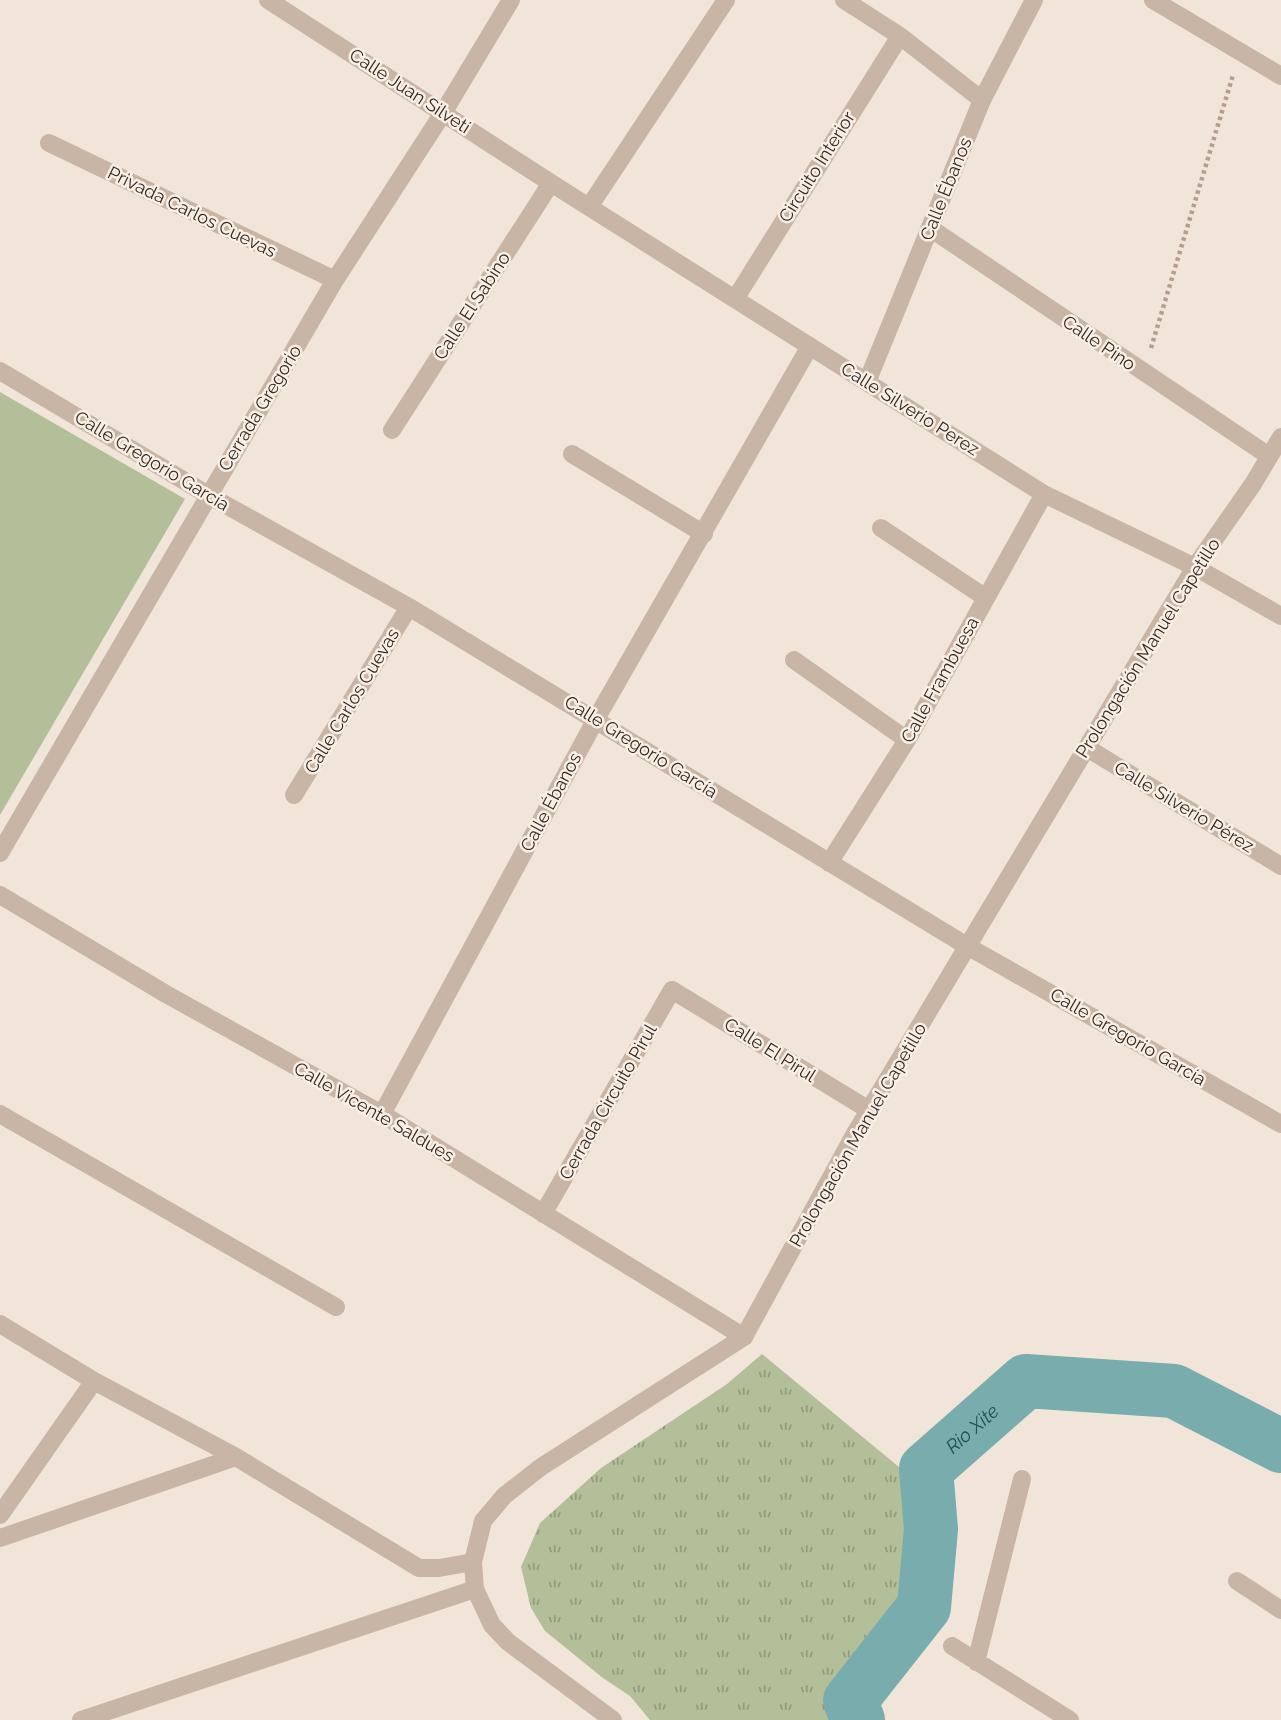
<svg xmlns="http://www.w3.org/2000/svg" width="1281" height="1720" font-family="Raleway,sans-serif">
<defs>
<pattern id="grass-tufts" width="24" height="20" patternUnits="userSpaceOnUse" patternTransform="scale(1.75)"><rect width="24" height="20" fill="#b3bf99"/><path d="M3 7l-1-3M5 7V3M7 7l1-3M15 17l-1-3M17 17v-4M19 17l1-3" fill="none" stroke="#929b7d"/></pattern>
</defs>
<rect width="100%" height="100%" fill="#f1e5d9"/>
<!-- grass -->
<path fill="url(#grass-tufts)" d="M 762,1354 L 922,1486 L 924,1542 L 918,1605 L 844,1702 L 851,1720 L 650,1720 L 630,1696 L 603,1678 L 545,1631 L 531,1608 L 521,1567 L 540,1523 L 601,1468 L 727,1384 Z"/>
<!-- park -->
<path fill="#b3bf99" d="M 0,392 L 185,499 L 0,815 Z"/>
<g fill="none" stroke-linecap="round" stroke-linejoin="round">
<!-- river -->
<path stroke="#78acad" stroke-width="54" id="s1" d="M 858,1720 L 850,1701 L 924,1607 L 931,1529 L 926,1469 L 1026,1381 L 1174,1391 L 1281,1446"/>
<!-- path -->
<path stroke="#b49f8f" stroke-width="4.5" stroke-dasharray="3.5 3.5" stroke-linecap="butt" d="M 1151,348 L 1233,75"/>
<!-- minor -->
<path stroke="#c9b5a5" stroke-width="18" d="M 268,0 L 551,183 L 1044,494 L 1195,567 L 1281,616
M 844,0 L 900,36 L 982,100
M 1153,0 L 1281,76
M 49,143 L 335,280
M 589,207 L 726,0
M 930,228 L 1269,456
M 735,299 L 900,36
M 0,371 L 208,495 L 409,607 L 967,946 L 1281,1124
M 867,382 L 982,100 L 1034,0
M 392,430 L 551,183
M 572,454 L 704,534
M 881,528 L 986,598
M 794,660 L 907,740
M 1087,748 L 1281,866
M 294,795 L 409,607
M 0,853 L 335,280 L 443,113 L 511,0
M 829,863 L 907,740 L 1044,494
M 0,895 L 166,994 L 382,1114 L 744,1337
M 0,1114 L 336,1307
M 382,1114 L 596,719 L 810,346
M 543,1214 L 672,990 L 869,1110
M 0,1324 L 94,1381 L 236,1457 L 419,1568 L 439,1568 L 473,1562
M 0,1515 L 94,1381
M 0,1538 L 236,1457
M 1237,1581 L 1281,1610
M 952,1646 L 1070,1720
M 976,1662 L 1022,1479
M 81,1720 L 475,1589"/>
<!-- tertiary -->
<path stroke="#c9b5a5" stroke-width="18" d="M 613,1720 L 508,1642 L 492,1625 L 475,1589 L 473,1562 L 483,1521 L 504,1496 L 541,1467 L 744,1337 L 853,1137 L 1195,567 L 1253,484 L 1281,437"/>
</g>
<g text-anchor="middle" stroke-width="5" stroke-linejoin="round" paint-order="stroke">
<!-- street labels -->
<g font-size="18" fill="#342b26" stroke="#f9efe5">
<text transform="translate(410 91) rotate(33)" y="6">Calle Juan Silveti</text>
<text transform="translate(817 167) rotate(-58)" y="6">Circuito Interior</text>
<text transform="translate(946 189) rotate(-68)" y="6">Calle Ébanos</text>
<text transform="translate(192 212) rotate(26)" y="6">Privada Carlos Cuevas</text>
<text transform="translate(472 306) rotate(-57)" y="6">Calle El Sabino</text>
<text transform="translate(1099 343) rotate(34)" y="6">Calle Pino</text>
<text transform="translate(260 408) rotate(-59)" y="6">Cerrada Gregorio</text>
<text transform="translate(910 409) rotate(32)" y="6">Calle Silverio Perez</text>
<text transform="translate(152 461) rotate(31)" y="6">Calle Gregorio García</text>
<text transform="translate(1148 648) rotate(-58)" y="6">Prolongación Manuel Capetillo</text>
<text transform="translate(940 680) rotate(-61)" y="6">Calle Frambuesa</text>
<text transform="translate(352 701) rotate(-59)" y="6">Calle Carlos Cuevas</text>
<text transform="translate(641 747) rotate(32)" y="6">Calle Gregorio García</text>
<text transform="translate(551 802) rotate(-62)" y="6">Calle Ébanos</text>
<text transform="translate(1184 807) rotate(31)" y="6">Calle Silverio Pérez</text>
<text transform="translate(1128 1037) rotate(30)" y="6">Calle Gregorio García</text>
<text transform="translate(770 1050) rotate(32)" y="6">Calle El Pirul</text>
<text transform="translate(608 1102) rotate(-60)" y="6">Cerrada Circuito Pirul</text>
<text transform="translate(374 1112) rotate(30)" y="6">Calle Vicente Saldues</text>
<text transform="translate(858 1135) rotate(-60)" y="6">Prolongación Manuel Capetillo</text>
</g>
<!-- water labels -->
<g font-size="19" font-style="italic" fill="#1c5255" stroke="#f9efe5">
<text dy="7" stroke="none"><textPath href="#s1" startOffset="340">Rio Xite</textPath></text>
</g>
</g>
</svg>
